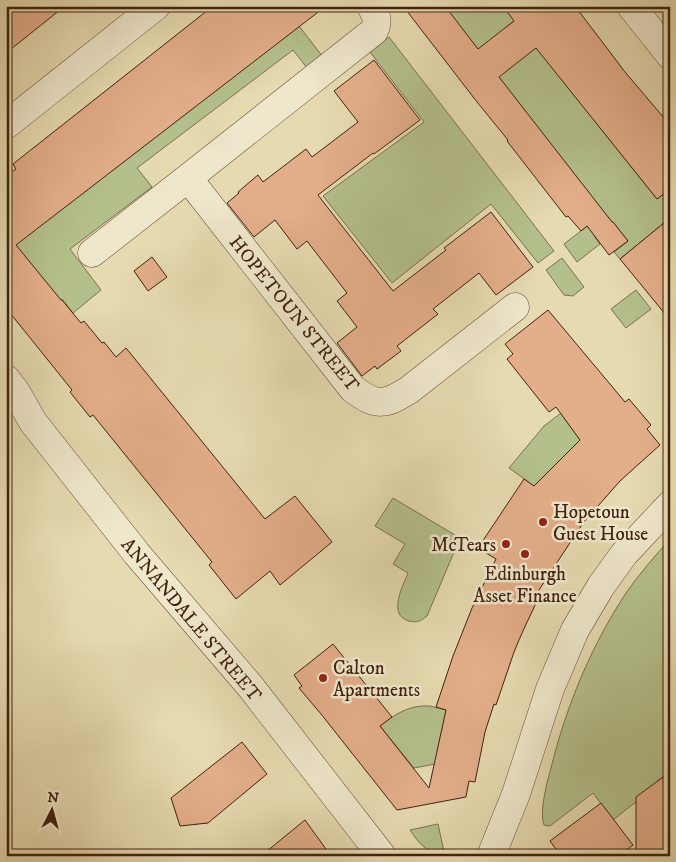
<svg xmlns="http://www.w3.org/2000/svg" width="676" height="862" font-family="'IM FELL DW Pica',serif">
<rect width="100%" height="100%" fill="#e6dab0"/>
<filter id="stains"><feTurbulence type="fractalNoise" baseFrequency=".004" numOctaves="4"/><feColorMatrix values="0 0 0 0 .2 0 0 0 0 .09 0 0 0 0 .02 0 0 0 .5 -.17"/></filter>
<radialGradient id="worn" r=".72"><stop offset=".6" stop-color="#630" stop-opacity="0"/><stop offset="1" stop-color="#630" stop-opacity=".3"/></radialGradient>
<!-- green -->
<path fill="#b4c08c" stroke="#7b704e" d="M 444,6 L 503,6 L 511,16 L 519,17 L 505,28 L 541,44 L 554,70 L 657,199 L 670,189 L 670,218 L 620,259 L 614,252 L 628,241 L 613,222 L 594,236 L 600,244 L 577,262 L 564,244 L 604,213 Z
M 299,26 L 323,57 L 308,69 L 293,50 L 137,168 L 152,187 L 70,249 L 101,290 L 73,313 L 63,300 L 61,300 L 10,248 Z
M 389,37 L 554,251 L 538,263 L 491,204 L 392,283 L 323,196 L 424,122 L 370,52 Z
M 562,258 L 584,287 L 573,296 L 564,295 L 546,270 Z
M 636,290 L 651,309 L 626,328 L 611,309 Z
M 561,413 L 580,440 L 534,486 L 509,468 L 544,426 Z
M 393,498 L 460,538 L 427,616 C 421,621 417,623 409,621 C 387,615 403,586 408,573 L 393,564 L 405,544 L 375,526 Z
M 670,539 L 670,777 L 663,777 L 657,781 L 657,784 L 637,801 L 613,820 L 593,793 L 550,826 L 544,825 C 539,812 547,782 551,768 C 566,707 591,646 626,593 C 639,574 655,556 670,539 Z
M 421,706 L 430,706 L 446,710 L 435,764 L 414,768 L 380,726 C 393,716 404,708 421,706 Z
M 438,824 L 444,852 C 426,854 419,843 410,830 Z"/>
<!-- building -->
<path fill="#e3ae8a" stroke="#42210f" d="M 6,6 L 65,6 L 6,53 Z
M 213,6 L 326,6 L 16,245 L 61,300 L 62,300 L 81,323 L 84,321 L 102,343 L 104,342 L 116,357 L 126,348 L 265,519 L 295,496 L 332,542 L 280,585 L 270,571 L 236,599 L 209,565 L 212,562 L 93,415 L 90,417 L 70,392 L 72,390 L 6,308 L 6,176 L 16,169 L 13,164 Z
M 403,6 L 445,6 L 478,49 L 514,21 L 503,6 L 575,6 L 625,72 L 670,125 L 670,189 L 657,199 L 536,48 L 499,77 L 612,222 L 613,222 L 628,241 L 609,255 L 587,226 L 581,231 L 568,216 L 566,217 L 507,141 L 508,140 L 477,102 Z
M 374,60 L 420,120 L 374,154 L 373,153 L 318,195 L 335,217 L 393,291 L 446,250 L 444,248 L 491,212 L 533,267 L 496,295 L 479,273 L 433,309 L 438,314 L 397,346 L 401,351 L 377,369 L 375,366 L 362,376 L 337,343 L 357,327 L 337,301 L 347,293 L 307,241 L 297,249 L 275,220 L 254,237 L 227,203 L 239,193 L 238,192 L 258,175 L 263,182 L 306,149 L 312,157 L 358,122 L 334,91 Z
M 670,218 L 670,320 L 620,259 Z
M 152,257 L 167,277 L 148,291 L 134,271 Z
M 548,310 L 625,402 L 629,399 L 651,425 L 647,429 L 660,445 L 620,481 L 583,523 L 533,599 L 537,601 L 522,633 L 514,652 L 496,705 L 494,704 L 485,732 L 475,782 L 469,781 L 466,797 L 397,810 L 321,714 L 299,688 L 302,686 L 294,675 L 333,644 L 392,717 L 380,726 L 429,788 L 446,710 L 436,707 L 453,656 L 472,608 L 496,559 L 478,548 L 524,479 L 534,486 L 580,440 L 556,407 L 549,412 L 507,359 L 513,354 L 505,344 Z
M 242,742 L 267,774 L 208,823 L 180,826 L 171,798 Z
M 670,772 L 670,844 L 654,856 L 636,856 L 636,797 Z
M 601,803 L 633,845 L 619,856 L 561,856 L 550,841 Z
M 305,820 L 331,856 L 261,856 Z"/>
<g fill="none" stroke-linecap="round" stroke-linejoin="round">
<defs>
<path id="minor" d="M 371,6 C 376,15 379,21 374,31 L 188,178 L 353,389 C 377,407 385,405 409,390 L 515,307
M 631,6 L 670,55
M 6,125 L 156,6
M 92,253 L 188,178
M 6,379 L 16,392 L 33,422 L 137,554 L 250,686 L 382,856
M 491,856 L 516,794 L 550,689 L 575,630 L 601,586 L 624,554 L 670,505"/>
</defs>
<!-- minor casing -->
<use href="#minor" stroke="#6b4f37" stroke-width="29"/>
<!-- minor -->
<use href="#minor" stroke="#efe7cc" stroke-width="28"/>
</g>
<!-- markers -->
<g fill="#8f2418" stroke="#efe7cc" stroke-width="2">
<circle cx="543" cy="522" r="5"/>
<circle cx="506" cy="544" r="5"/>
<circle cx="525" cy="554" r="5"/>
<circle cx="323" cy="678" r="5"/>
</g>
<g text-anchor="middle" stroke-width="5" stroke-linejoin="round" paint-order="stroke">
<!-- street labels -->
<g font-size="19" fill="#42210f" stroke="#efe7cc">
<text transform="translate(295 313) rotate(51)" y="7">HOPETOUN STREET</text>
<text transform="translate(192 619) rotate(50)" y="7">ANNANDALE STREET</text>
</g>
<!-- poi labels -->
<g font-size="19" fill="#42210f" stroke="#efe7cc" text-anchor="start">
<text x="553" y="518">Hopetoun<tspan x="553" dy="22">Guest House</tspan></text>
<text x="496" y="551" text-anchor="end">McTears</text>
<text x="525" y="580" text-anchor="middle">Edinburgh<tspan x="525" dy="22">Asset Finance</tspan></text>
<text x="333" y="674">Calton<tspan x="333" dy="22">Apartments</tspan></text>
</g>
</g>
<!-- margin -->
<rect width="676" height="862" fill="none" stroke="#e6dab0" stroke-width="25"/>
<rect x="8" y="8" width="661" height="847" fill="none" stroke="#42210f" stroke-width="2.5"/>
<rect x="12" y="12" width="651" height="837" fill="none" stroke="#42210f"/>
<!-- north arrow -->
<g transform="translate(52 810) rotate(6)" stroke="#efe7cc" stroke-width="4" paint-order="stroke">
<path d="M0-4L9 19L0 12L-9 19Z" fill="#42210f"/>
<text y="-8" font-size="14" font-weight="bold" text-anchor="middle" fill="#42210f">N</text>
</g>
<rect width="100%" height="100%" filter="url(#stains)"/>
<rect width="100%" height="100%" fill="url(#worn)"/>
</svg>
